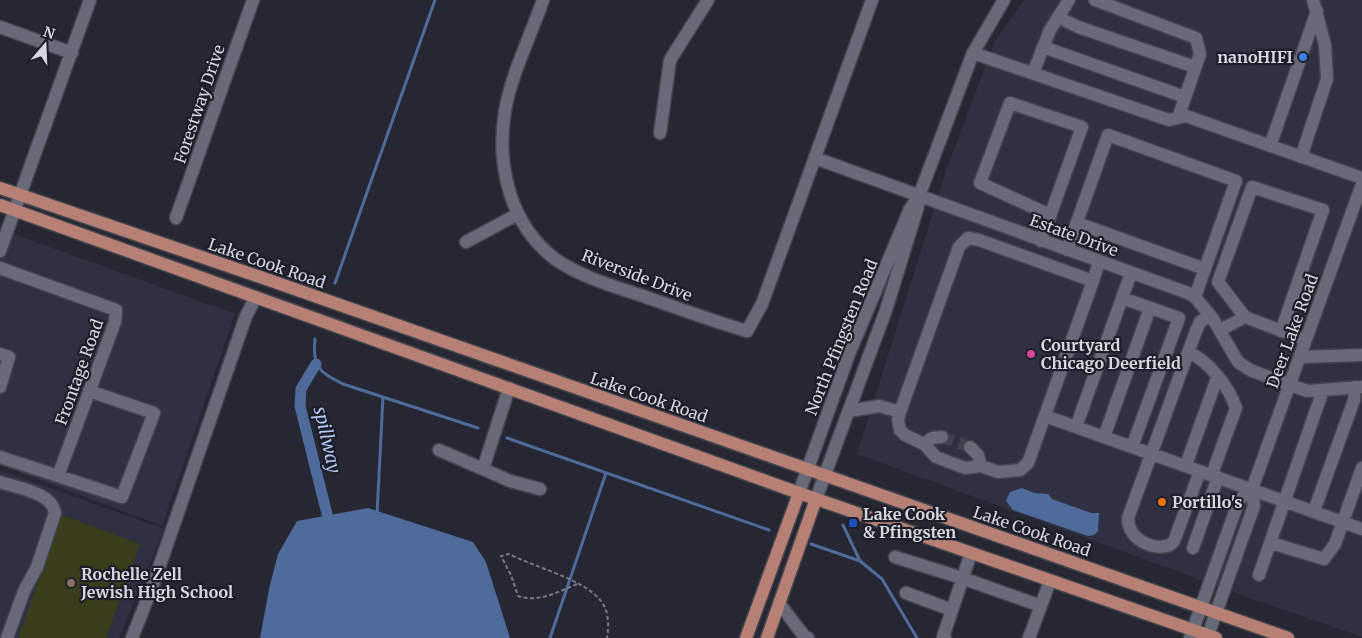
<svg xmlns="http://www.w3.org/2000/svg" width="1362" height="638" font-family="Merriweather,serif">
<rect width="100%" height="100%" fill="#262733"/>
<!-- built -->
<path fill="#2f3143" d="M 1024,0 L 1362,0 L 1362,637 L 1247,597 L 857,454 L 947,168 L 995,41 Z
M 0,229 L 235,314 L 162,526 L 0,465 Z
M 0,470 L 164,529 L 119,638 L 0,638 Z"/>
<!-- green -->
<path fill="#3a3d1c" d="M 62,515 L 140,544 L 106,638 L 18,638 Z"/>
<!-- water -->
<path fill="#4e6b9b" d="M 1022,488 L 1034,493 L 1048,494 L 1052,499 L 1091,513 L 1099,513 L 1098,531 L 1094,535 L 1088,536 L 1013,510 L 1006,501 L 1010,492 Z
M 368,508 L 473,542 L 486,562 L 510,638 L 260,638 L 269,589 L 278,554 L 297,521 Z"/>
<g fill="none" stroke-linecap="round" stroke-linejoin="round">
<!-- stream -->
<path stroke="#4e6b9b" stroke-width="3" d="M 335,283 L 435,0
M 315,339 C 312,367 319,372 343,384 L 478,428
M 507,438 L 769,530
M 377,514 L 383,397
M 843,525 L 860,561
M 811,544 L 860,561 L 882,579 L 917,638
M 550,638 L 606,473"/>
<!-- canal -->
<path stroke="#4e6b9b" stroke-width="11" d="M 316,364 L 301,389 L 300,406 L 330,526"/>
<!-- minor-tunnel -->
<path stroke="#40414d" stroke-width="12" stroke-dasharray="12 6" stroke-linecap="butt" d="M 942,437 L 970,447"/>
<defs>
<path id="minor" d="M 543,0 C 531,35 511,75 505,111 C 496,165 510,225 555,259 C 581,277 613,286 643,296 C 677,308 712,321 747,331 L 762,304 L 872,0
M 1095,0 L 1196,38 L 1200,54 L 1178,118
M 1058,17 L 1078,27 L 1195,67
M 0,27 L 72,53
M 1043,47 L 1185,97
M 973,53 L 1169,120 L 1186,116 L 1362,178
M 1033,73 L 1050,30 L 1069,0
M 660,133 L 670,60 L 708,0
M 1270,146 L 1317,11
M 1301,157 L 1327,79 L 1325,45 L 1313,0
M 815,158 L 1188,293 L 1195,297 L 1213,319 L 1238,362 L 1250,370 L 1307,391 L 1362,387
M 176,218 L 253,0
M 1077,223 L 1205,269
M 1041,241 L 1082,127 L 1010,103 L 980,183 L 1050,215
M 466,242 L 518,214
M 1067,250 L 1108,135 L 1236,181 L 1195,297
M 0,251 L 90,0
M 0,268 L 116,310 L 115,322 L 58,476
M 1093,281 L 979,240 L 968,238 L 959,247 L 900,412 L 898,420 L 900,430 L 905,435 L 924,444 L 936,457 L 965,468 L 981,466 L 998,472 L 1020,470 L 1028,463 L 1093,281 L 1099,262
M 1122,298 L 1179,318 L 1132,447
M 1245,317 L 1218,282 L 1252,187 L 1323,210 L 1281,331
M 1220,330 L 1245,317 L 1306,340
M 1188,352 C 1209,361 1229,387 1236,408 L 1212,474
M 0,354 L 9,357 L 0,387
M 1300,357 L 1362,355
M 509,388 L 483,469 L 510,481 L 540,489
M 849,411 L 879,406 L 900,412
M 1045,416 L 1362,529
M 1076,427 L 1131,273
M 1104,437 L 1150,308
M 924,444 L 932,438 L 942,437
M 970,447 L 978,455 L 981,466
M 439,450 L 483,469
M 0,457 L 122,497 L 154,413 L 89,391
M 1186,465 L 1217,378
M 1200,471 L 1174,541 L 1170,545 C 1152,551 1128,539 1128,518 L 1196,331 L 1200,322 L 1210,315
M 0,482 C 17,488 52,492 55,513 L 37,567 L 24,591 L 7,638
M 799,493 L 849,354 L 910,209 L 919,196 L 973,53 L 1004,0
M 816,499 L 886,310 L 918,206
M 1314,511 L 1354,400 L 1355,387
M 1271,543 L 1324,559 L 1335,544 L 1362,468
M 1193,548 L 1218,477
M 895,557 L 962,578 L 1041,606
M 1259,575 L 1323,390
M 906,593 L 952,610
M 779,603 L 804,636 L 808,638
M 132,638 L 154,582 L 246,316 L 256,297
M 945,638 L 943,637 L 971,553
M 1029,638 L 1050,581
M 1190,638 L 1239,500 L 1252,489
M 1207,638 L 1254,506 L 1252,489 L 1362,184"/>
<path id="major" d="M 0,188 L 266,279 L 1288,638
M 0,205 L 799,493 L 1216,638
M 746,638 L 799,493
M 767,638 L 816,499"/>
</defs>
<!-- minor casing -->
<use href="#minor" stroke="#43444e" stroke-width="15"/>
<!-- major casing -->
<use href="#major" stroke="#43444e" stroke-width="15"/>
<!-- path -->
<path stroke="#797a84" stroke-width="2" stroke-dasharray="4 2.5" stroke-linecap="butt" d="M 577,584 C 558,592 538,603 518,596 L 511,575 L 501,556 L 509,554 C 534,567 584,579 601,601 C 609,611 609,626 607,638"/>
<!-- minor -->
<use href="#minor" stroke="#696a79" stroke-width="12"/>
<!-- major -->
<use href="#major" stroke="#b78074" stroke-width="12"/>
</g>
<!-- markers -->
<circle fill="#3f7fe0" stroke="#1d1e29" stroke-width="2" cx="1303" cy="57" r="5"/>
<circle fill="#d1479c" stroke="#1d1e29" stroke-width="2" cx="1031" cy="354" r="5"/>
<circle fill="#e8710a" stroke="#1d1e29" stroke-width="2" cx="1162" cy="502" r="5"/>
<rect fill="#1a4fb4" stroke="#1d1e29" stroke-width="2" x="848" y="518" width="10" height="10" rx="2.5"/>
<circle fill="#8d6e63" stroke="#1d1e29" stroke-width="2" cx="71" cy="583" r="5"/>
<g text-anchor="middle" stroke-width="4.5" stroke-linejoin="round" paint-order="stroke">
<!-- poi labels -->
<g font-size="16" font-weight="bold" fill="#d6d7df" stroke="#1d1e29" text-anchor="start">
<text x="1293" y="63" text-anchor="end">nanoHIFI</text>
<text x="1041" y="351">Courtyard<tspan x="1041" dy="18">Chicago Deerfield</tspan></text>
<text x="1172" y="508">Portillo's</text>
<text x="863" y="520">Lake Cook<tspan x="863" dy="18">&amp; Pfingsten</tspan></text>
<text x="81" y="580">Rochelle Zell<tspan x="81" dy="18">Jewish High School</tspan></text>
</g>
<!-- street labels -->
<g font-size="16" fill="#d6d7df" stroke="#1d1e29">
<text transform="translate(199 104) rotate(-71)" y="6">Forestway Drive</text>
<text transform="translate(1074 235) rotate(20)" y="6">Estate Drive</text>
<text transform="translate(267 263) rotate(19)" y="6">Lake Cook Road</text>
<text transform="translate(637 275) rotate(21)" y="6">Riverside Drive</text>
<text transform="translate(1292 331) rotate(-70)" y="6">Deer Lake Road</text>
<text transform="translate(841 337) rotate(-68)" y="6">North Pfingsten Road</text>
<text transform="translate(79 372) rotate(-70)" y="6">Frontage Road</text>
<text transform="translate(649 397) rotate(19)" y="6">Lake Cook Road</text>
<text transform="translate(1032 531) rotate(19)" y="6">Lake Cook Road</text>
</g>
<!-- water labels -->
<g font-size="18" font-style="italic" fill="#afcaf6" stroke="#1d1e29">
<text transform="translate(327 440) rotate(77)" y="6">spillway</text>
</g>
</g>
<!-- north arrow -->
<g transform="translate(45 45) rotate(19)" stroke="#1d1e29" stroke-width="4" paint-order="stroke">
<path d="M0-4L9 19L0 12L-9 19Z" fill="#d6d7df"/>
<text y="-8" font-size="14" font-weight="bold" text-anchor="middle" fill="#d6d7df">N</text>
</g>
</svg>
